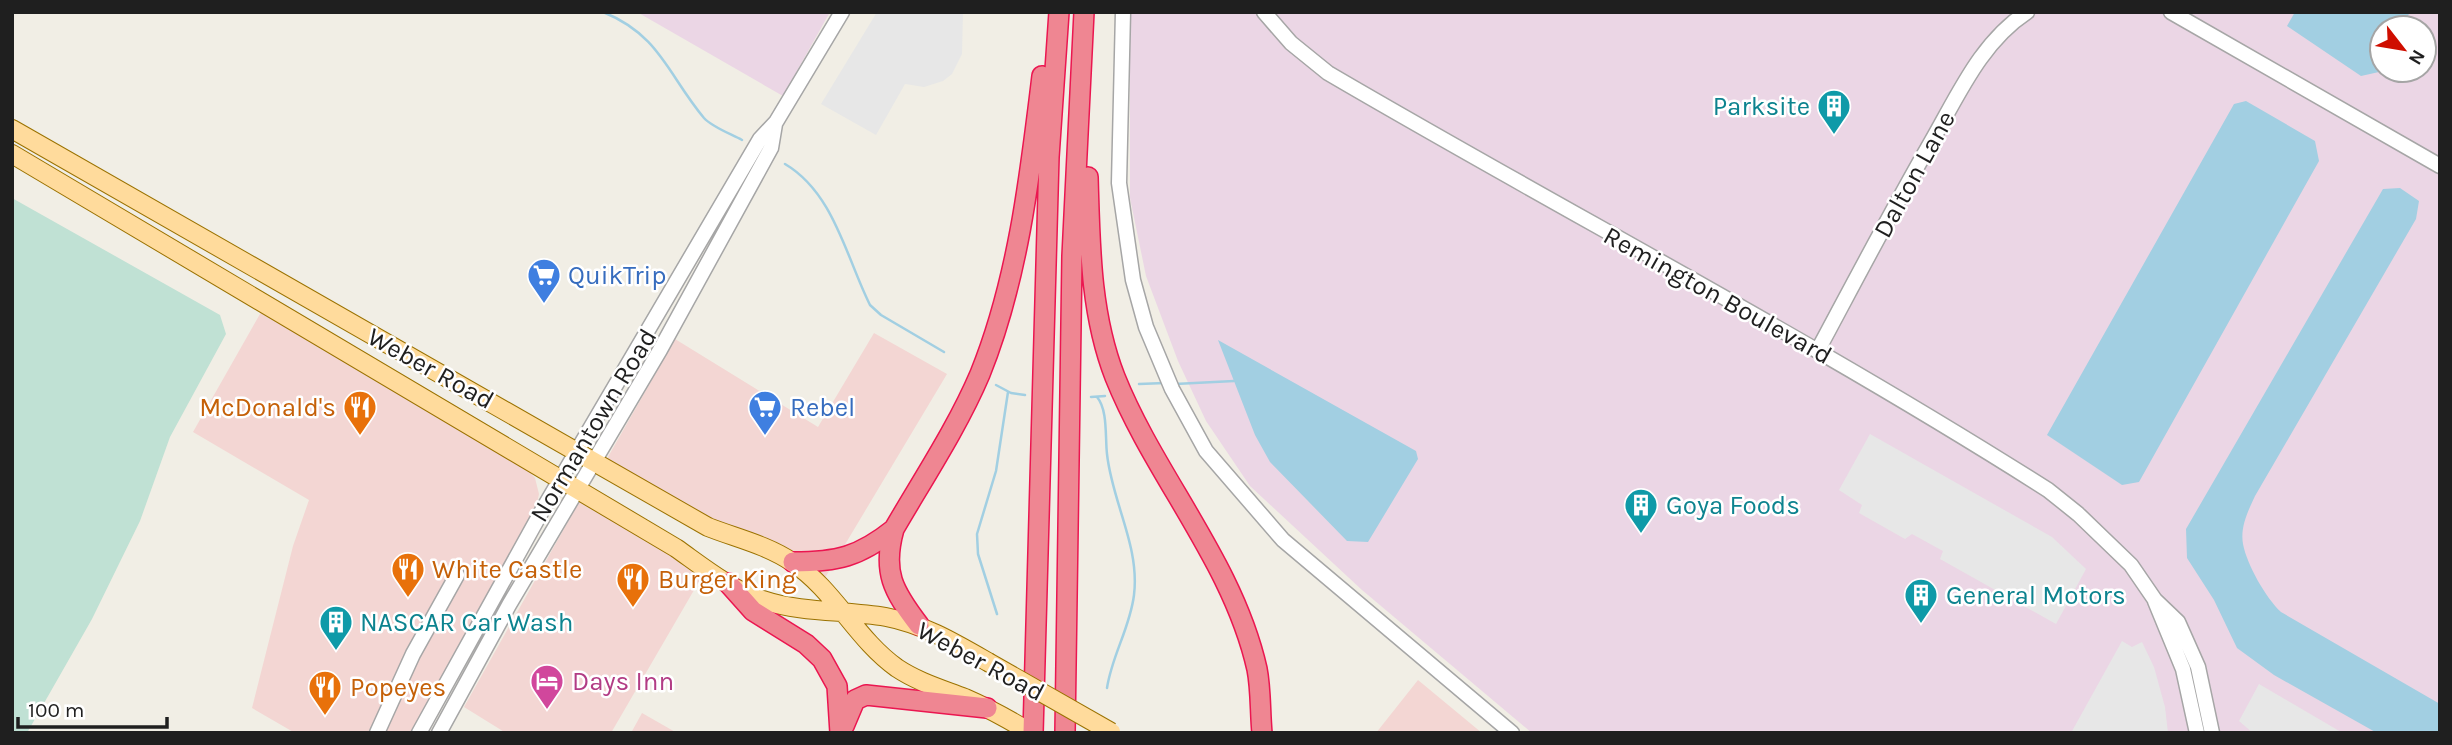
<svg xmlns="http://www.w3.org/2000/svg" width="2452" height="745" font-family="Karla,sans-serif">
<rect width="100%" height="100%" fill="#f1eee5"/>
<!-- commercial -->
<path fill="#f3d6d3" d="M 264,307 L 522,464 L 535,478 L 539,494 L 535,512 L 410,733 L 295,733 L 252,708 L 293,546 L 309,500 L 193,432 Z
M 874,333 L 947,374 L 819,588 L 604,464 L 675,339 L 818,427 Z
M 584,493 L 708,566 L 611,733 L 506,733 L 464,707 Z
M 1418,680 L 1482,733 L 1376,733 Z
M 642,713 L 677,733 L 631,733 Z"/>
<!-- industrial -->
<path fill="#ebd6e5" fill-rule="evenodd" d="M 637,12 L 830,12 L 783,96 Z
M 1130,12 L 2440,12 L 2440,733 L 1532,733 L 1362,590 L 1250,486 L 1206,421 L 1178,361 L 1146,276 L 1130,198 ZM 2382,28 L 2424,28 L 2424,70 L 2382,70 Z"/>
<!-- wetland -->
<path fill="#c0e1d4" d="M 12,198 L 220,315 L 226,334 L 170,437 L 140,521 L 92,619 L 27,733 L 12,733 Z"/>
<!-- parking -->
<path fill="#e7e7e7" d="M 877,12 L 963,12 L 962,54 L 952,74 L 943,81 L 924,87 L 905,84 L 876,135 L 821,104 Z
M 1870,434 L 2052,537 L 2086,569 L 2056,624 L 1940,559 L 1943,551 L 1912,534 L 1905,539 L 1859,513 L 1862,505 L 1839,490 Z
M 2122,641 L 2132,647 L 2142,642 L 2154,667 L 2165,707 L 2168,733 L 2071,733 Z
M 2259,684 L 2341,732 L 2340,733 L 2253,733 L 2239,721 Z"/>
<!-- water -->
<path fill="#a2cfe2" d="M 2295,12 L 2410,12 L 2401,28 L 2382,28 L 2382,66 L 2379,72 L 2361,76 L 2287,26 Z
M 2246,101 L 2315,141 L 2319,161 L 2139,482 L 2122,485 L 2047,435 L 2234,104 Z
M 2400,188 L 2419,201 L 2416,219 L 2255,496 C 2248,511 2240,527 2243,544 C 2247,565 2266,598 2281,612 L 2440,704 L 2440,733 L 2377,733 L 2274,675 L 2237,648 L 2214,600 L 2187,558 L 2186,529 L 2383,189 Z
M 1218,340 L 1416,451 L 1418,459 L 1368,542 L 1347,541 L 1270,462 L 1255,435 Z"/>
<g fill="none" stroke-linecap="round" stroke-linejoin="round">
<!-- stream -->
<path stroke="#a2cfe2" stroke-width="2.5" d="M 603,12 C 660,35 668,75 704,118 C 712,127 731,134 742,140
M 785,164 C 834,193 846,257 870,305 L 881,315 L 944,352
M 1139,384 L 1165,383
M 1175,384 L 1234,381
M 996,385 L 1011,393 L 1025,395
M 1091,397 L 1105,396
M 1097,397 C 1108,410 1105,437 1107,454 C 1112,502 1140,546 1134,595 C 1130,628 1112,655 1107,688
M 997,614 L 978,554 L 977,534 L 996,471 L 1008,392"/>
<defs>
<path id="minor" d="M 1123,12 L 1119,183 L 1133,280 L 1146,327 L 1172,389 L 1206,451 L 1283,540 L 1512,733
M 1264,12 L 1291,43 L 1328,73 C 1567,213 1814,341 2048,490 L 2078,514 L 2131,565 L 2155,600 L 2178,622 L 2198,667 L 2212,733
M 2171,12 L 2440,166
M 1818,350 C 1855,281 1891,212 1930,144 C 1958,96 1980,43 2027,12
M 2155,601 L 2183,669 L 2197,733
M 377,733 L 413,654 L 457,575
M 419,733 L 543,509 L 760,139 L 776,122 L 842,12
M 439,733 L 509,605 L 660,350 L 771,148 L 775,124"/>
<path id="major" d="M 12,129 L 708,527 C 736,538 767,545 792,562 C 834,589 856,639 897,668 C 918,682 942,689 965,698 C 988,708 1010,720 1031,733
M 12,154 L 676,548 C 703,567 731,590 763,600 C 802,613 845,610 886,617 C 923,624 955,643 988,662"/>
<path id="highway" d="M 1088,177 C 1090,244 1090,313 1115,377 C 1155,477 1233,562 1257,669 C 1261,689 1260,712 1262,733
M 793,562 C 837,562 859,557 894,529
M 728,583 L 753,611 L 806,644 L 822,659 L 837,686 L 840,733
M 919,625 C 893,591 882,572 894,529 C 923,479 957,428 980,374 C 1018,280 1030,176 1042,76
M 844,726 L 855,700 L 866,695 L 987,708
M 1033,733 L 1049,157 L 1059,12
M 1065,733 L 1072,256 L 1084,12"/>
</defs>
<!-- minor casing -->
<use href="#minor" stroke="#a6a6a6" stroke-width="17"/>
<!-- major casing -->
<use href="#major" stroke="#9b7200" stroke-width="20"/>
<!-- highway casing -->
<use href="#highway" stroke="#eb1650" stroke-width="22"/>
<!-- minor -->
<use href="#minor" stroke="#fff" stroke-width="14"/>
<!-- major -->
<use href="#major" stroke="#ffdb9c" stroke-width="18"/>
<!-- highway -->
<use href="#highway" stroke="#ef8692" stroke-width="19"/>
<defs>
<path id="major-bridge" d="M 988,662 L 1111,732"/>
</defs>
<!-- major-bridge casing -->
<use href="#major-bridge" stroke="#9b7200" stroke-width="20" stroke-linecap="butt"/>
<!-- major-bridge -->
<use href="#major-bridge" stroke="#ffdb9c" stroke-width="18"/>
</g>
<!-- icons -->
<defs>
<symbol id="building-pin" viewBox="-11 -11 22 30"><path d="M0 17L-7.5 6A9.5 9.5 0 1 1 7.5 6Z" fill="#0f9aa8" stroke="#fff"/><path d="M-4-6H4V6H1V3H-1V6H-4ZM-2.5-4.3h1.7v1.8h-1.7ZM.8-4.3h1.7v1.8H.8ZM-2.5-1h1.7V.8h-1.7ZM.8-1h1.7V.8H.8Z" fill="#fff"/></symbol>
<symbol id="supermarket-pin" viewBox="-11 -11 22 30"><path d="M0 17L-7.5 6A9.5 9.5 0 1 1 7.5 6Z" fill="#3f7fe0" stroke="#fff"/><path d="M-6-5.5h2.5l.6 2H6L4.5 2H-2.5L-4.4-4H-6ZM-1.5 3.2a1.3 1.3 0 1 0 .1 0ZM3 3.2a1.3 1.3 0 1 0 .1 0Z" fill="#fff"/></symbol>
<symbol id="restaurant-pin" viewBox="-11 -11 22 30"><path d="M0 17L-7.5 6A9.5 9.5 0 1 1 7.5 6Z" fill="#e8710a" stroke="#fff"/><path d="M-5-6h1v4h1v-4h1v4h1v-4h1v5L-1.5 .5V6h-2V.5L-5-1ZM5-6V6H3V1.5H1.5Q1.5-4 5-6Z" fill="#fff"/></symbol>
<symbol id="hotel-pin" viewBox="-11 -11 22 30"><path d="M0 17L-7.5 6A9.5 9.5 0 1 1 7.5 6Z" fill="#d1479c" stroke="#fff"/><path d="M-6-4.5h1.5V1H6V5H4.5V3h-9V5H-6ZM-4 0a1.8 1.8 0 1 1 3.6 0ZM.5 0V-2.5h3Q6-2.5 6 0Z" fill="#fff"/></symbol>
</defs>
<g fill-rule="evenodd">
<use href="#building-pin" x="1815" y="87" width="38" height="52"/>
<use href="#supermarket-pin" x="525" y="256" width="38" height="52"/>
<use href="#restaurant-pin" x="341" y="388" width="38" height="52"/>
<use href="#supermarket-pin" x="746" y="388" width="38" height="52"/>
<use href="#building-pin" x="1622" y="486" width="38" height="52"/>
<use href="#restaurant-pin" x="389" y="550" width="38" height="52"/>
<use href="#restaurant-pin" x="614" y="560" width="38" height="52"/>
<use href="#building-pin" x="1902" y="576" width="38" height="52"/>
<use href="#building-pin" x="317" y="603" width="38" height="52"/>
<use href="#hotel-pin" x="528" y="662" width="38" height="52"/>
<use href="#restaurant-pin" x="306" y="668" width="38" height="52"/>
</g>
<g text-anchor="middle" stroke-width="5" stroke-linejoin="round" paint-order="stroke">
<!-- culture labels -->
<g font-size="26" fill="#0d838f" stroke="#fff" text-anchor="start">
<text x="1810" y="115" text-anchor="end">Parksite</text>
<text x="1666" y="514">Goya Foods</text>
<text x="1946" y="604">General Motors</text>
<text x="360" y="631">NASCAR Car Wash</text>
</g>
<!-- street labels -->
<g font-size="26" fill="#1f1f1f" stroke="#fff">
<text transform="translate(1914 174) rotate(-61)" y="9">Dalton Lane</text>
<text transform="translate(1718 295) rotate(29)" y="9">Remington Boulevard</text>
<text transform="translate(431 368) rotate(29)" y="9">Weber Road</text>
<text transform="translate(593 425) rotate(-59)" y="9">Normantown Road</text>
<text transform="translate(981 661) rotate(28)" y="9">Weber Road</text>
</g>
<!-- shop labels -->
<g font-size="26" fill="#366cbe" stroke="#fff" text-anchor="start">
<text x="568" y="284">QuikTrip</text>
<text x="790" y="416">Rebel</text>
</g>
<!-- food labels -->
<g font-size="26" fill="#c56008" stroke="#fff" text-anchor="start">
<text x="336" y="416" text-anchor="end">McDonald's</text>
<text x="432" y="578">White Castle</text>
<text x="658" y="588">Burger King</text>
<text x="350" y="696">Popeyes</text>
</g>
<!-- hotel labels -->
<g font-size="26" fill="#b23c85" stroke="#fff" text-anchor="start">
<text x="572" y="690">Days Inn</text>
</g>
</g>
<!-- border -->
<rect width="2452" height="745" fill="none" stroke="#1f1f1f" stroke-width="28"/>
<!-- north arrow -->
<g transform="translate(2403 49) rotate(121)"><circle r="33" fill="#ffffff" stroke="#a5a5a5" stroke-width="2"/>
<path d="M0-5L12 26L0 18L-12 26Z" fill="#cf0e00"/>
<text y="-10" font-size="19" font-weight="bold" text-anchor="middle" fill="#1f1f1f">N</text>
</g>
<!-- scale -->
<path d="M18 717v10h149v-10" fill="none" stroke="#1f1f1f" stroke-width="3.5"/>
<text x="28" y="717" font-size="21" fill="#1f1f1f" stroke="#ffffff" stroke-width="5" paint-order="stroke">100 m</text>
</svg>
